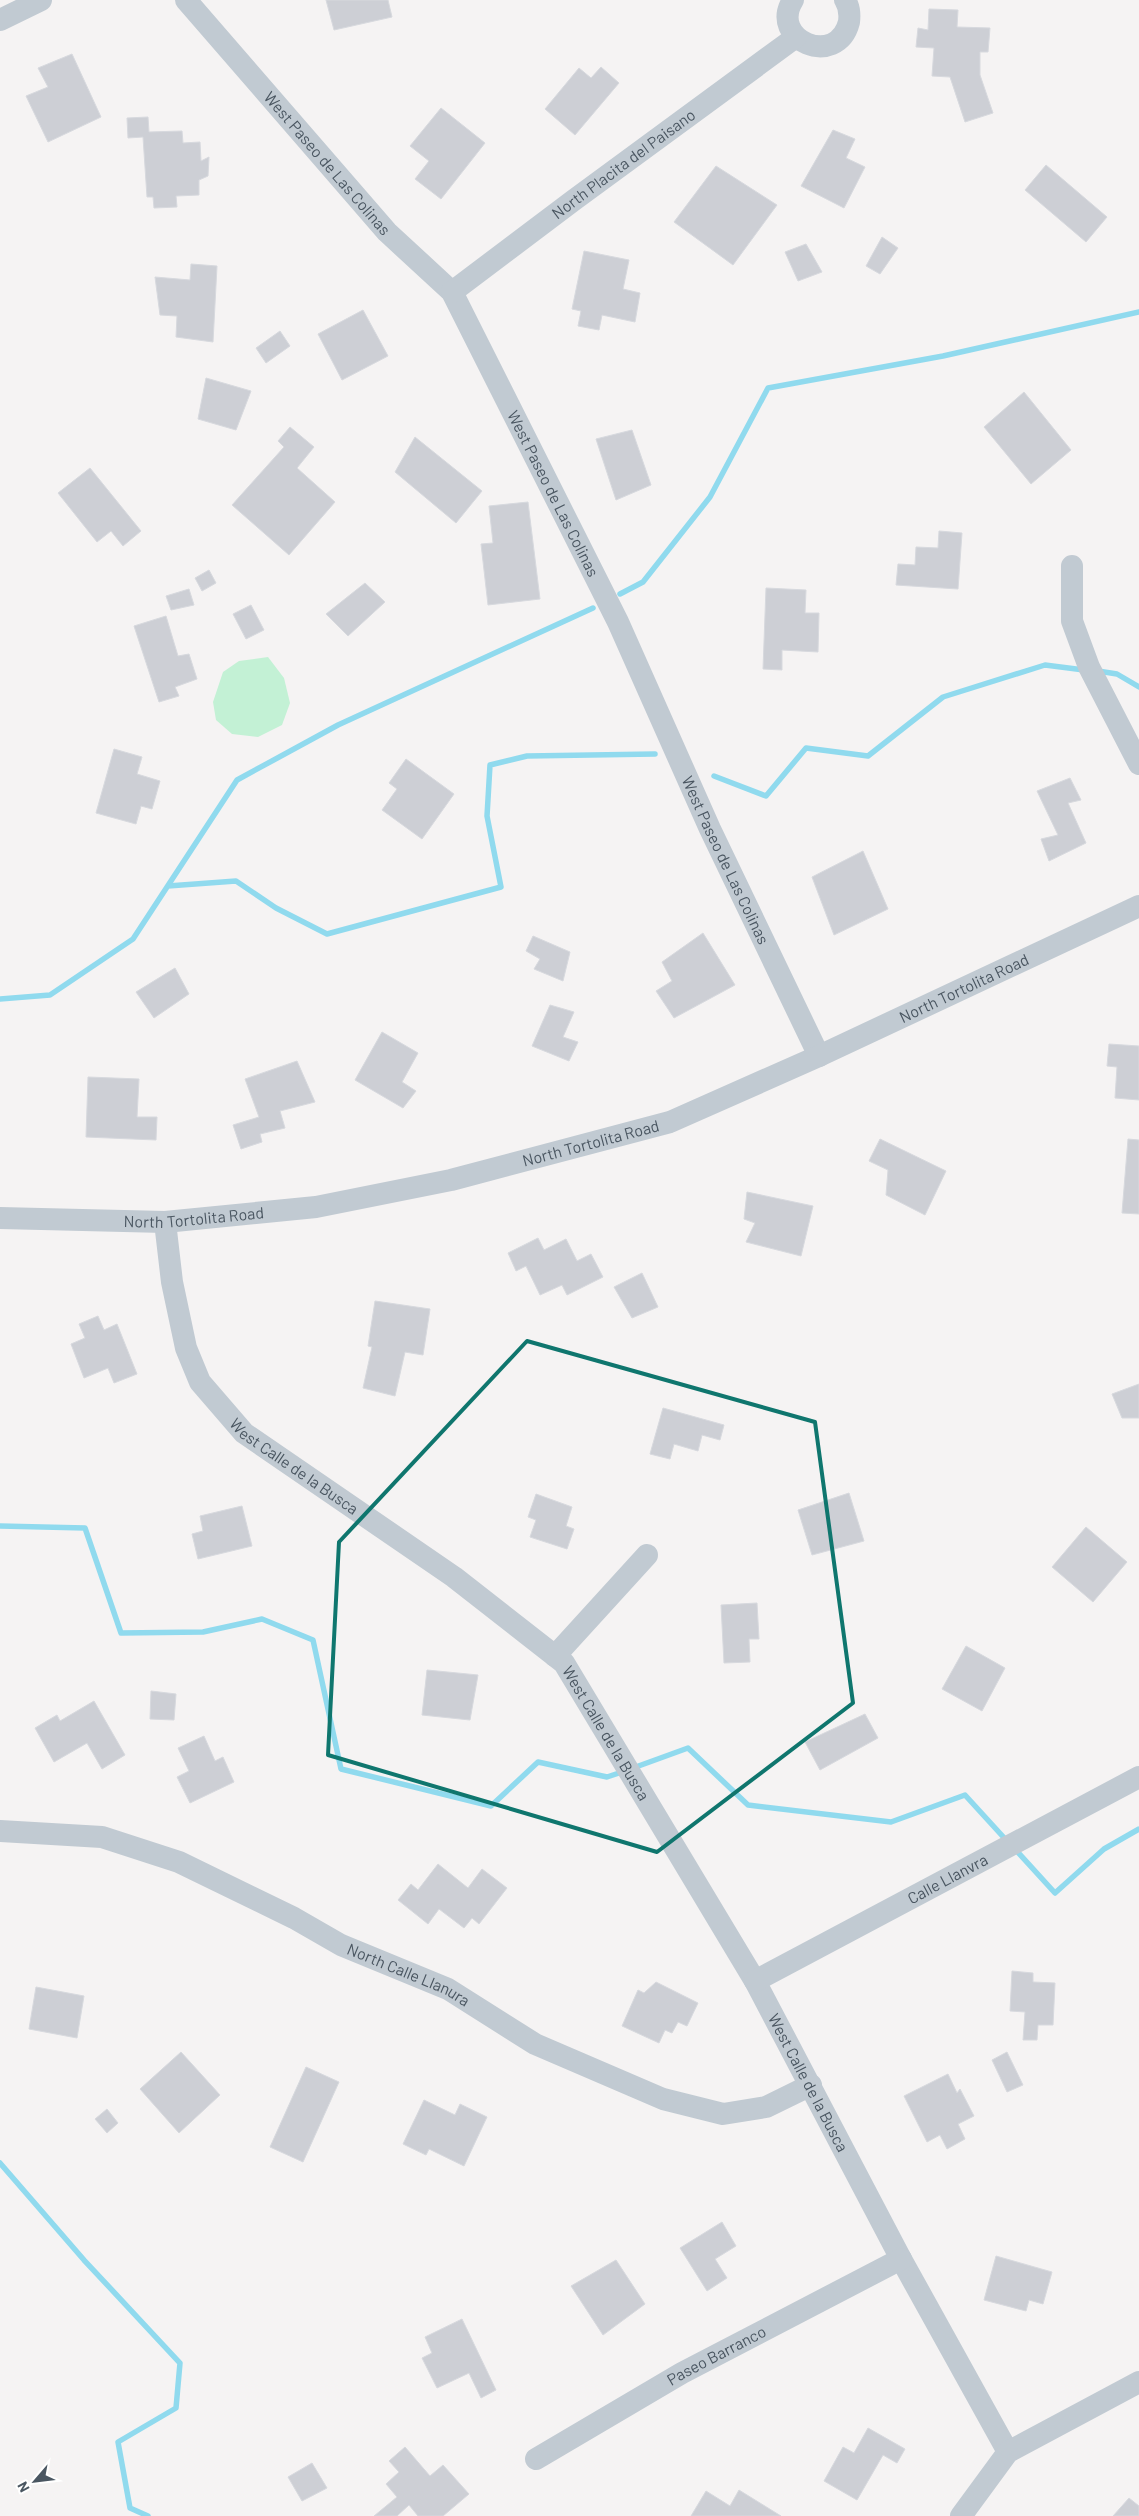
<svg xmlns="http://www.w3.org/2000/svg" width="1139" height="2516" font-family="Barlow,sans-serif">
<rect width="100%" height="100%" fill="#f5f3f3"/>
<!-- green -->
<path fill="#c3f1d5" d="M 268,657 L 284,678 L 290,703 L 282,725 L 258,737 L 232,734 L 216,720 L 213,702 L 223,672 L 239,661 Z"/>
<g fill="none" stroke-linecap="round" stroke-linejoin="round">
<!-- stream -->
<path stroke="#90daee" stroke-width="5.5" d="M 620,594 L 643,582 L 710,497 L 768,388 L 943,356 L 1139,312
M 1098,671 L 1117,674 L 1139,687
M 714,776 L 766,796 L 806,748 L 868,756 L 943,697 L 1045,665 L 1084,670
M 168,886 L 236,881 L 276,908 L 327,934 L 501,887 L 487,816 L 490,765 L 527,756 L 655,754
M 0,999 L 50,995 L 133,939 L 237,780 L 338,725 L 593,608
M 0,1526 L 85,1528 L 121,1633 L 203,1632 L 262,1619 L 313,1640 L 341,1769 L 491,1806 L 538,1762 L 607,1777 L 622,1772
M 633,1768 L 688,1748 L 748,1805 L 891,1822 L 965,1795 L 1007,1841
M 1015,1849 L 1055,1893 L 1104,1849 L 1139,1829
M 0,2163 L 84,2260 L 180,2363 L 176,2408 L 118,2442 L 130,2508 L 148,2516"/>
</g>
<!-- building -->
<path fill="#cdcfd5" stroke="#d7d9de" d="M 326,0 L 388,0 L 392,17 L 334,30 Z
M 929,9 L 958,10 L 957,27 L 990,28 L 988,52 L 980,52 L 980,75 L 993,113 L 965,122 L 950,77 L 932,76 L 934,48 L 916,47 L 918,28 L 928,30 Z
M 72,54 L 101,117 L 48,142 L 26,96 L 48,87 L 38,68 Z
M 601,67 L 619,83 L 575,135 L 545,109 L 579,68 L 591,78 Z
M 441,108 L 485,143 L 441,199 L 415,179 L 429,161 L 410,146 Z
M 148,117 L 149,132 L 182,131 L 183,143 L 200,142 L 201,161 L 209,157 L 208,176 L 199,180 L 199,195 L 176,196 L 177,207 L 154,208 L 153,197 L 147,197 L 143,137 L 128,138 L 127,118 Z
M 833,130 L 855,139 L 846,158 L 865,167 L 844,208 L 801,186 Z
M 1046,165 L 1107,217 L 1086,242 L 1025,190 Z
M 716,166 L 777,205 L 733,265 L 674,222 Z
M 882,237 L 898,248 L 880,274 L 866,266 Z
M 806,244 L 822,272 L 798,281 L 785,252 Z
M 584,251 L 629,260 L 623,289 L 640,293 L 635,322 L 602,315 L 599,330 L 578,326 L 581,311 L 572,309 Z
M 191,264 L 217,266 L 213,342 L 176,337 L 177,316 L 160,315 L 155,277 L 190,280 Z
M 363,310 L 388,356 L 342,380 L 318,334 Z
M 280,331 L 290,346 L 266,363 L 256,348 Z
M 206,378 L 251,391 L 236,430 L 198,419 Z
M 1024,392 L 1071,450 L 1031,484 L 984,427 Z
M 290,427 L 314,447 L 297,468 L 335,502 L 289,555 L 232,505 L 284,447 L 278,441 Z
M 632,430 L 651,485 L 616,500 L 596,439 Z
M 415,437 L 482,491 L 456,523 L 395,472 Z
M 90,468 L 141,531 L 123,546 L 111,531 L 97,542 L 58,493 Z
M 528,502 L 540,599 L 488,605 L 481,544 L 493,543 L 489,506 Z
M 939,531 L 962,533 L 958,589 L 896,585 L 898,564 L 915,565 L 916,547 L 938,548 Z
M 209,570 L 216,583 L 202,591 L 195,578 Z
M 365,583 L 385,602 L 348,636 L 326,614 Z
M 766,588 L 806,590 L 805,613 L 819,613 L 818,652 L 782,650 L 782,670 L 763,669 Z
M 189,589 L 194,605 L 171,610 L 166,596 Z
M 251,605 L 264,630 L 246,639 L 233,614 Z
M 166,616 L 178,656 L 189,654 L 197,679 L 175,687 L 179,696 L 159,702 L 134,626 Z
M 114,749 L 142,757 L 137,774 L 160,781 L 152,809 L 141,806 L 136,824 L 96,813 Z
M 406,759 L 454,794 L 422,839 L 382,810 L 397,789 L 389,783 Z
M 1070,778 L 1081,800 L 1068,803 L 1086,843 L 1049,861 L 1041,839 L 1058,835 L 1037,791 Z
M 863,851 L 888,909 L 834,935 L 812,877 Z
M 703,933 L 735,985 L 674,1018 L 656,991 L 672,981 L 662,962 Z
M 533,936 L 570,952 L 563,981 L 534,969 L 540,959 L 526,951 Z
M 175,968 L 189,994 L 154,1018 L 136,992 Z
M 550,1005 L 574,1012 L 563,1037 L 578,1042 L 569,1061 L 532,1046 Z
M 382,1032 L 418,1053 L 402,1082 L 416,1091 L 403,1108 L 355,1080 Z
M 1109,1044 L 1139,1046 L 1139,1100 L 1115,1098 L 1117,1067 L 1107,1066 Z
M 297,1061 L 315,1102 L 280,1111 L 285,1128 L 260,1134 L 262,1142 L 241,1149 L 233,1125 L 259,1117 L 245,1079 Z
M 88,1077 L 139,1079 L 137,1117 L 157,1117 L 156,1140 L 86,1137 Z
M 880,1139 L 946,1171 L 925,1215 L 886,1195 L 888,1170 L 869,1161 Z
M 1128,1139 L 1139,1140 L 1139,1214 L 1122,1213 Z
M 747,1192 L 813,1206 L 801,1256 L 746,1242 L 755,1223 L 744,1219 Z
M 538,1238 L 544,1250 L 566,1239 L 577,1261 L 591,1254 L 603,1277 L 567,1295 L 562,1285 L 540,1295 L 526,1266 L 516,1271 L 508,1253 Z
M 642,1273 L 658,1307 L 632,1318 L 614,1287 Z
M 375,1301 L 430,1309 L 423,1355 L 405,1352 L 395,1396 L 363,1388 L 372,1347 L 368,1346 Z
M 98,1316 L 104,1330 L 117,1324 L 137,1374 L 114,1383 L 108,1368 L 84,1378 L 71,1344 L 85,1338 L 79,1324 Z
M 1139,1384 L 1139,1418 L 1122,1418 L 1112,1394 Z
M 663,1408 L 724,1425 L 720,1440 L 702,1435 L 698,1451 L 674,1444 L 670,1459 L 650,1454 Z
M 849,1493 L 864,1541 L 812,1555 L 798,1510 Z
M 536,1494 L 572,1507 L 566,1526 L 574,1529 L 567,1549 L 530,1537 L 536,1520 L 528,1517 Z
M 242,1506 L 252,1546 L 198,1559 L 192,1534 L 203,1531 L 200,1516 Z
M 1086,1527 L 1127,1562 L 1093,1602 L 1052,1567 Z
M 757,1603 L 759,1639 L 749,1639 L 750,1662 L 724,1663 L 721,1605 Z
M 966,1646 L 1005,1668 L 982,1711 L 942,1689 Z
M 427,1670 L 478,1675 L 470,1720 L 422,1715 Z
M 151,1691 L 176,1694 L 174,1720 L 150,1719 Z
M 94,1701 L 125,1755 L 102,1769 L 87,1743 L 54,1762 L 35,1728 L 57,1715 L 60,1721 Z
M 865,1714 L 878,1738 L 820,1770 L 805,1742 Z
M 204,1736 L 215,1761 L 223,1757 L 234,1782 L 190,1803 L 177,1777 L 189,1771 L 178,1748 Z
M 438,1864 L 468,1888 L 482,1869 L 507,1888 L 479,1924 L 472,1918 L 464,1928 L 439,1909 L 428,1924 L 398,1900 L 411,1884 L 418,1890 Z
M 1012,1971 L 1033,1973 L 1033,1982 L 1055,1983 L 1053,2025 L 1038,2025 L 1037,2040 L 1023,2040 L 1025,2012 L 1010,2011 Z
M 656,1982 L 698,2003 L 687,2026 L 678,2022 L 672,2033 L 665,2030 L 659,2043 L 622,2026 L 638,1990 L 644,1993 Z
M 36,1987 L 84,1996 L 77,2038 L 29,2029 Z
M 181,2052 L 220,2095 L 179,2133 L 140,2089 Z
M 1007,2052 L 1023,2085 L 1007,2092 L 992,2060 Z
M 306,2067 L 339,2082 L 303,2162 L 270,2147 Z
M 948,2074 L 957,2093 L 960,2089 L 974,2116 L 958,2124 L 965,2139 L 947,2149 L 940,2135 L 927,2142 L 904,2096 Z
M 424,2100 L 455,2115 L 460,2104 L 487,2117 L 464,2166 L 429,2149 L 426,2155 L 403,2144 Z
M 107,2109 L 118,2123 L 107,2133 L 95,2119 Z
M 722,2222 L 736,2246 L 715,2259 L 727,2278 L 707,2291 L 680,2248 Z
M 996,2256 L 1052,2272 L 1043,2304 L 1029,2300 L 1026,2311 L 984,2300 Z
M 616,2260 L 645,2304 L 603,2335 L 571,2286 Z
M 462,2319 L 496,2390 L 481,2398 L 469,2373 L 437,2388 L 422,2358 L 432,2353 L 425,2337 Z
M 868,2428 L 905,2449 L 897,2463 L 883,2455 L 857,2500 L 824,2481 L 843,2447 L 854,2453 Z
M 405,2447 L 430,2476 L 443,2465 L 469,2494 L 443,2516 L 418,2516 L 409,2505 L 397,2516 L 374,2516 L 397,2497 L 386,2484 L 399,2472 L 389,2461 Z
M 312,2463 L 327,2488 L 302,2501 L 288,2477 Z
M 739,2490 L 781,2516 L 691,2516 L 706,2491 L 730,2506 Z
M 1129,2498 L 1139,2506 L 1139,2516 L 1113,2516 Z"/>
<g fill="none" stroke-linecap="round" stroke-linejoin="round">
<!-- minor -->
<g stroke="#c1cad2" stroke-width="22">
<path id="s1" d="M 186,0 L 387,232 L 452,292 L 618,622 L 710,829 L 819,1056"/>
<path d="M 793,0 C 768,40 837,69 849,22 C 850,14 849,6 845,0"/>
<path d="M 0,20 L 41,0"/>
<path id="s2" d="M 452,292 L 574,200 L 796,37"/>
<path d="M 1072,566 L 1072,621 L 1089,667 L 1139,764"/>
<path id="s3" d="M 0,1218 L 165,1222 L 316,1207 L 451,1180 L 670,1122 L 819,1056 L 1139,906"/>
<path id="s4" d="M 165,1222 L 172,1282 L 186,1348 L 200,1382 L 244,1433 L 454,1577 L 564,1663 L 755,1981 L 901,2259 L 1008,2452"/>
<path d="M 555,1656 L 647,1555"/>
<path id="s5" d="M 0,1831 L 102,1837 L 179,1862 L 294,1918 L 341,1945 L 448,1989 L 535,2044 L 663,2099 L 723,2114 L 766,2107 L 811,2085"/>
<path id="s6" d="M 755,1981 L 1139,1777"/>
<path id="s7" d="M 536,2459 L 682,2373 L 901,2259"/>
<path d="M 961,2516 L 1008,2452 L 1139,2382"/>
</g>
</g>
<!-- marked area -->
<path fill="none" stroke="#0f766e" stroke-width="4" stroke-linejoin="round" d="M 527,1341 L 815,1422 L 853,1703 L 657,1852 L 328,1755 L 339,1542 Z"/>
<g text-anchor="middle" stroke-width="4.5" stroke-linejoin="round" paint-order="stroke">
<!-- street labels -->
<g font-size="16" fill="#4a5661" stroke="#fff">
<text dy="6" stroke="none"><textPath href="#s1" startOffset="216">West Paseo de Las Colinas</textPath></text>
<text dy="6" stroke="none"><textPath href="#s2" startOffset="214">North Placita del Paisano</textPath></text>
<text dy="6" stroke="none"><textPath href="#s1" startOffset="621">West Paseo de Las Colinas</textPath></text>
<text dy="6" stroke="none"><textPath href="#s1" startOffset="1026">West Paseo de Las Colinas</textPath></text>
<text dy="6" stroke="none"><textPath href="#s3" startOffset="1004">North Tortolita Road</textPath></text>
<text dy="6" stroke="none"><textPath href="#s3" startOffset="599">North Tortolita Road</textPath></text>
<text dy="6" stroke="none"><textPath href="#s3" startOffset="194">North Tortolita Road</textPath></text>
<text dy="6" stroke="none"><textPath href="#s4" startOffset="292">West Calle de la Busca</textPath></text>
<text dy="6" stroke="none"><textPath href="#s4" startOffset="708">West Calle de la Busca</textPath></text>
<text dy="6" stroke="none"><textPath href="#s6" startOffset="218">Calle Llanvra</textPath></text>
<text dy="6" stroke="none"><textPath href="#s5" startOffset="439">North Calle Llanura</textPath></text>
<text dy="6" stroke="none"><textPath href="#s4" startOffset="1112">West Calle de la Busca</textPath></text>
<text dy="6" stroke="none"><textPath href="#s7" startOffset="208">Paseo Barranco</textPath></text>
</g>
</g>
<!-- north arrow -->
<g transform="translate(35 2481) rotate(242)" stroke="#ffffff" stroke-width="4" paint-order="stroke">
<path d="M0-4L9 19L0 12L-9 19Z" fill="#4a5661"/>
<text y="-8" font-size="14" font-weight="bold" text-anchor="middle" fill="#4a5661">N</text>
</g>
</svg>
